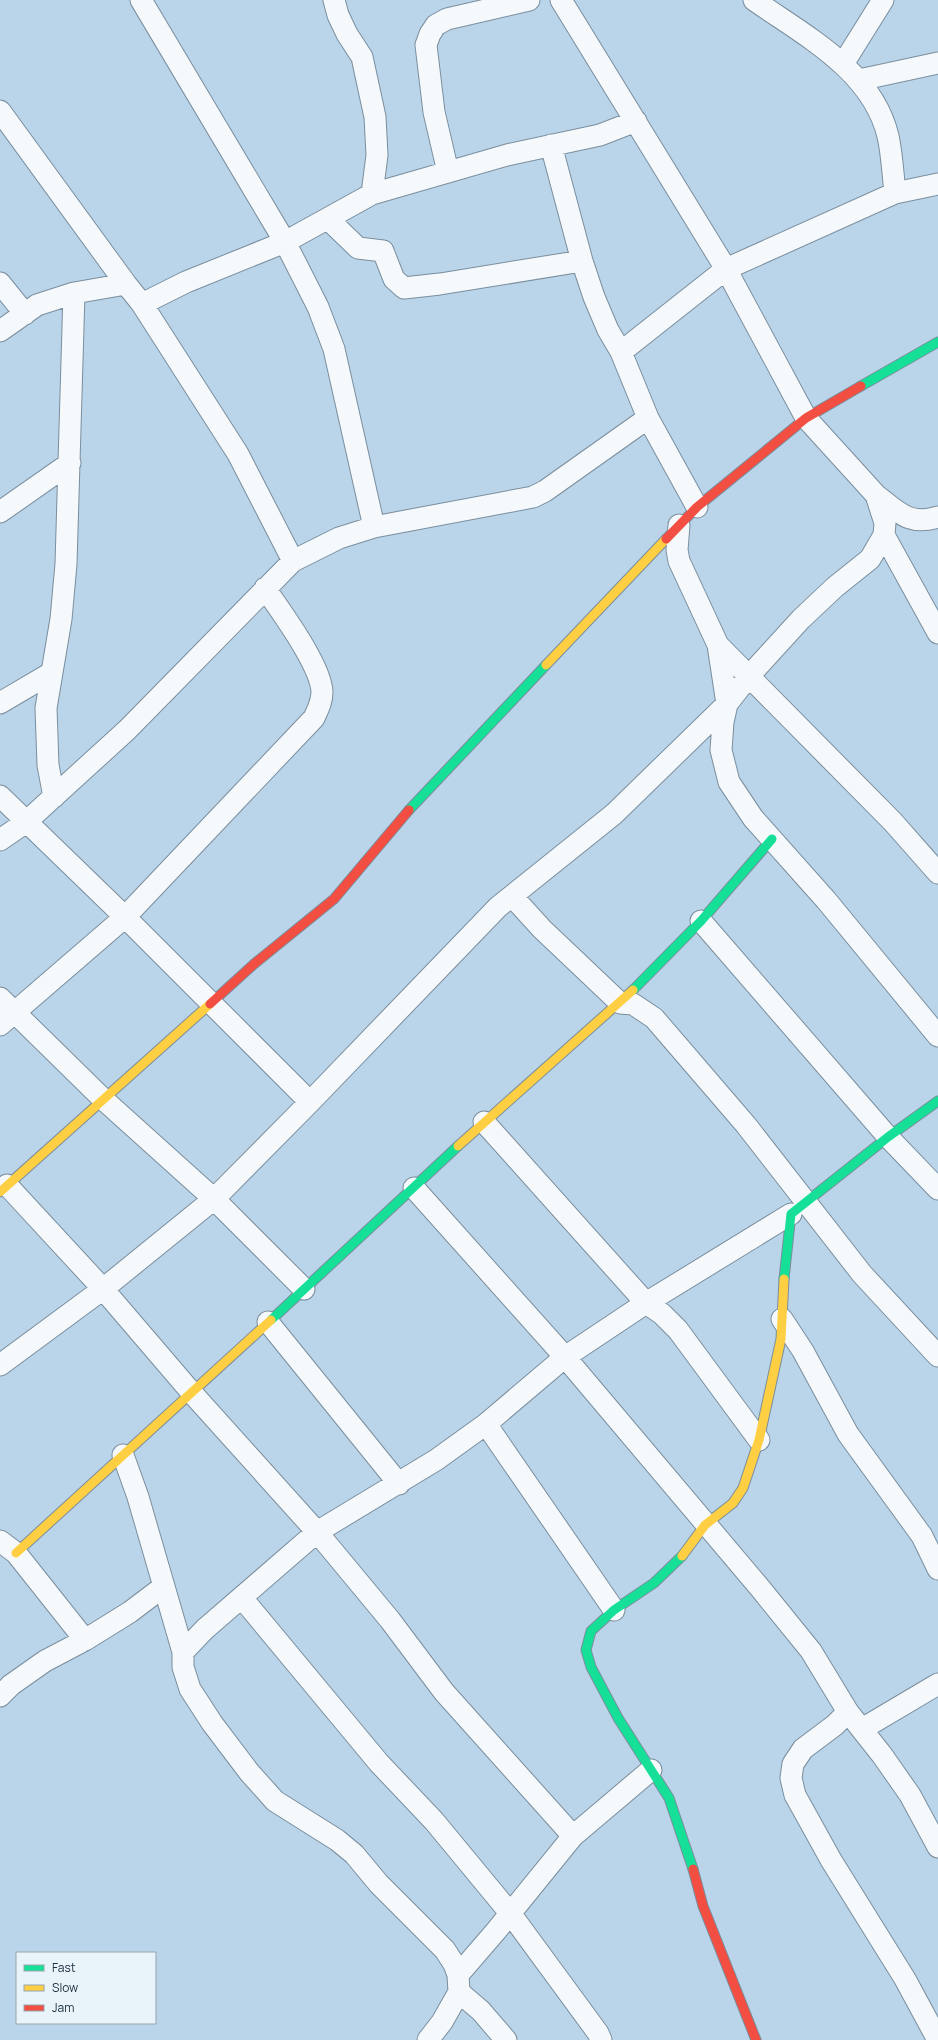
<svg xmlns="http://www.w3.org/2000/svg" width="938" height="2040" font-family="Manrope,sans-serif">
<rect width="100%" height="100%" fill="#bad4e9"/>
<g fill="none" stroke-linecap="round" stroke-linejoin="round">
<defs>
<path id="street" d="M 141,0 L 285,242 L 318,307 L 334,349 L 374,527
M 334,0 L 338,15 L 347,34 L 362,57 L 375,117 L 377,155 L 372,194
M 561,0 L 726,269 L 806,418 L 876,495 L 885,523 L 884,535 L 938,633
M 754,0 C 805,36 872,70 888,136 C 892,154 893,175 895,193
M 843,64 L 883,0
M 859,80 L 938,63
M 0,111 L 126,284
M 551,145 L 582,261 L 594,297 L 608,330 L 621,352 L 648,418 L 697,507
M 448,172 L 434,112 L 426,45 L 430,34 L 436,25 L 447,19 L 529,0
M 328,219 L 358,248 L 383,251 L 394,279 L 404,288 L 440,284 L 582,261
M 0,283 L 25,314
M 142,304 L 238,454 L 293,561
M 0,331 L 37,305 L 74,293 L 126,284 L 142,304 L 186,282 L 285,242 L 372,194 L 507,155 L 600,135 L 636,121
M 621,352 L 726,269 L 895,193 L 938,184
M 876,495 C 898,512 909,526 938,517
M 0,512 L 70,463
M 679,525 L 677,550 L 679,561 L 718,645 L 727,704 L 723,722 L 721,750 L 729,782 L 753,818 L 826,900 L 938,1036
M 718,645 L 893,822 L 938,873
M 0,703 L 51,673
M 0,796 L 125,917 L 310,1102
M 54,797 L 48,765 L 46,708 L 61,619 L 66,564 L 74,293
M 0,840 L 26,822 L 127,730 L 293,561 L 339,538 L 374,527 L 533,497 L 545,491 L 648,418
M 512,896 L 542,929 L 620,1003 L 633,1004 L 654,1018 L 746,1125 L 862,1274 L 938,1356
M 701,921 L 888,1137 L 938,1189
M 0,998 L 104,1100 L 214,1199 L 304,1289
M 0,1025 L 125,917 L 314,718 C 318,709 322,702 322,692 C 321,665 281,612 265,588
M 484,1122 L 646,1303 L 662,1314 L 678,1330 L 759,1440
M 7,1185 L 103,1289 L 192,1393 L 317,1532 L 390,1620 L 444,1692 L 573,1836
M 414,1188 L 565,1357 L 760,1588 L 811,1651 L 848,1712 L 835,1725 L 803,1749 L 793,1764 L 791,1778 L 795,1795 L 831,1860 L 905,1979 L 938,2040
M 782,1319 L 803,1351 L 848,1434 L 922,1536 L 938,1569
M 268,1322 L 399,1484
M 0,1365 L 103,1289 L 214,1199 L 310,1102 L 498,907 L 614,814 L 727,704 L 749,676 L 801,619 L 835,587 L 870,559 L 884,535
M 486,1424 L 614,1610
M 123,1455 L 138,1497 L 183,1652 L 183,1667 L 190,1689 L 212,1723 L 249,1772 L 275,1801 L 337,1840 L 354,1854 L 379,1884 L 445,1950 L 454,1964 L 458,1975 L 459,1992 L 442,2022 L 428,2040
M 0,1541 L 16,1553 L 85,1640
M 242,1598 L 379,1763 L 434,1821 L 510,1913 L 598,2033 L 601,2040
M 183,1652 L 205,1629 L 317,1532 L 436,1460 L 486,1424 L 565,1357 L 646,1303 L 791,1214
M 0,1696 L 11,1685 L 45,1661 L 85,1640 L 130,1612 L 163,1587
M 848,1712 L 882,1755 L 910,1795 L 938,1847
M 862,1729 L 938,1684
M 458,1975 L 496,1931 L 573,1836 L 651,1770
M 459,1992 L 481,2011 L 506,2040"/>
<path id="fast" d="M 861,386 L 938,342
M 409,810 L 546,665
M 633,990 L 701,921 L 772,839
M 784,1279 L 791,1214 L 888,1137 L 938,1101
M 271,1320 L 458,1146
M 682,1556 L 654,1583 L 614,1610 L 591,1631 L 586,1650 L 591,1667 L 618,1718 L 669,1798 L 693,1869"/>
<path id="slow" d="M 546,665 L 666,539
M 458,1146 L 633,990
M 0,1192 L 210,1004
M 16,1553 L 271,1320
M 682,1556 L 705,1525 L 733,1503 L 743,1488 L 759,1440 L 781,1339 L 784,1279"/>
<path id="jam" d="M 666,539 L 697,507 L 806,418 L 861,386
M 210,1004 L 254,964 L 334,899 L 409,810
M 693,1869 L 703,1906 L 756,2040"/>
</defs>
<!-- street casing -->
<use href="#street" stroke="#7a8e9e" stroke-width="23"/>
<!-- fast casing -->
<use href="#fast" stroke="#7a8e9e" stroke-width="11"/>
<!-- slow casing -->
<use href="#slow" stroke="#7a8e9e" stroke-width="11"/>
<!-- jam casing -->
<use href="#jam" stroke="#7a8e9e" stroke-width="11"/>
<!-- street -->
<use href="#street" stroke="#f5f9fc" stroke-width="21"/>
<!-- fast -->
<use href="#fast" stroke="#16e098" stroke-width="9"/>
<!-- slow -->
<use href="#slow" stroke="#ffcf43" stroke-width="9"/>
<!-- jam -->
<use href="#jam" stroke="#f24e42" stroke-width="9"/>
</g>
<!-- legend -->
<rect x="16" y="1952" width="140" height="72" fill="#e9f3fa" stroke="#97a5ae"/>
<rect x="24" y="1965" width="20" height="6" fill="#16e098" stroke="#97a5ae"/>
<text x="52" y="1972" font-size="12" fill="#1b2f3d">Fast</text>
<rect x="24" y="1985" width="20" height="6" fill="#ffcf43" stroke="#97a5ae"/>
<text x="52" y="1992" font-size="12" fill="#1b2f3d">Slow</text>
<rect x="24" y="2005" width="20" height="6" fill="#f24e42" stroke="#97a5ae"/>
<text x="52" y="2012" font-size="12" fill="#1b2f3d">Jam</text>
</svg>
